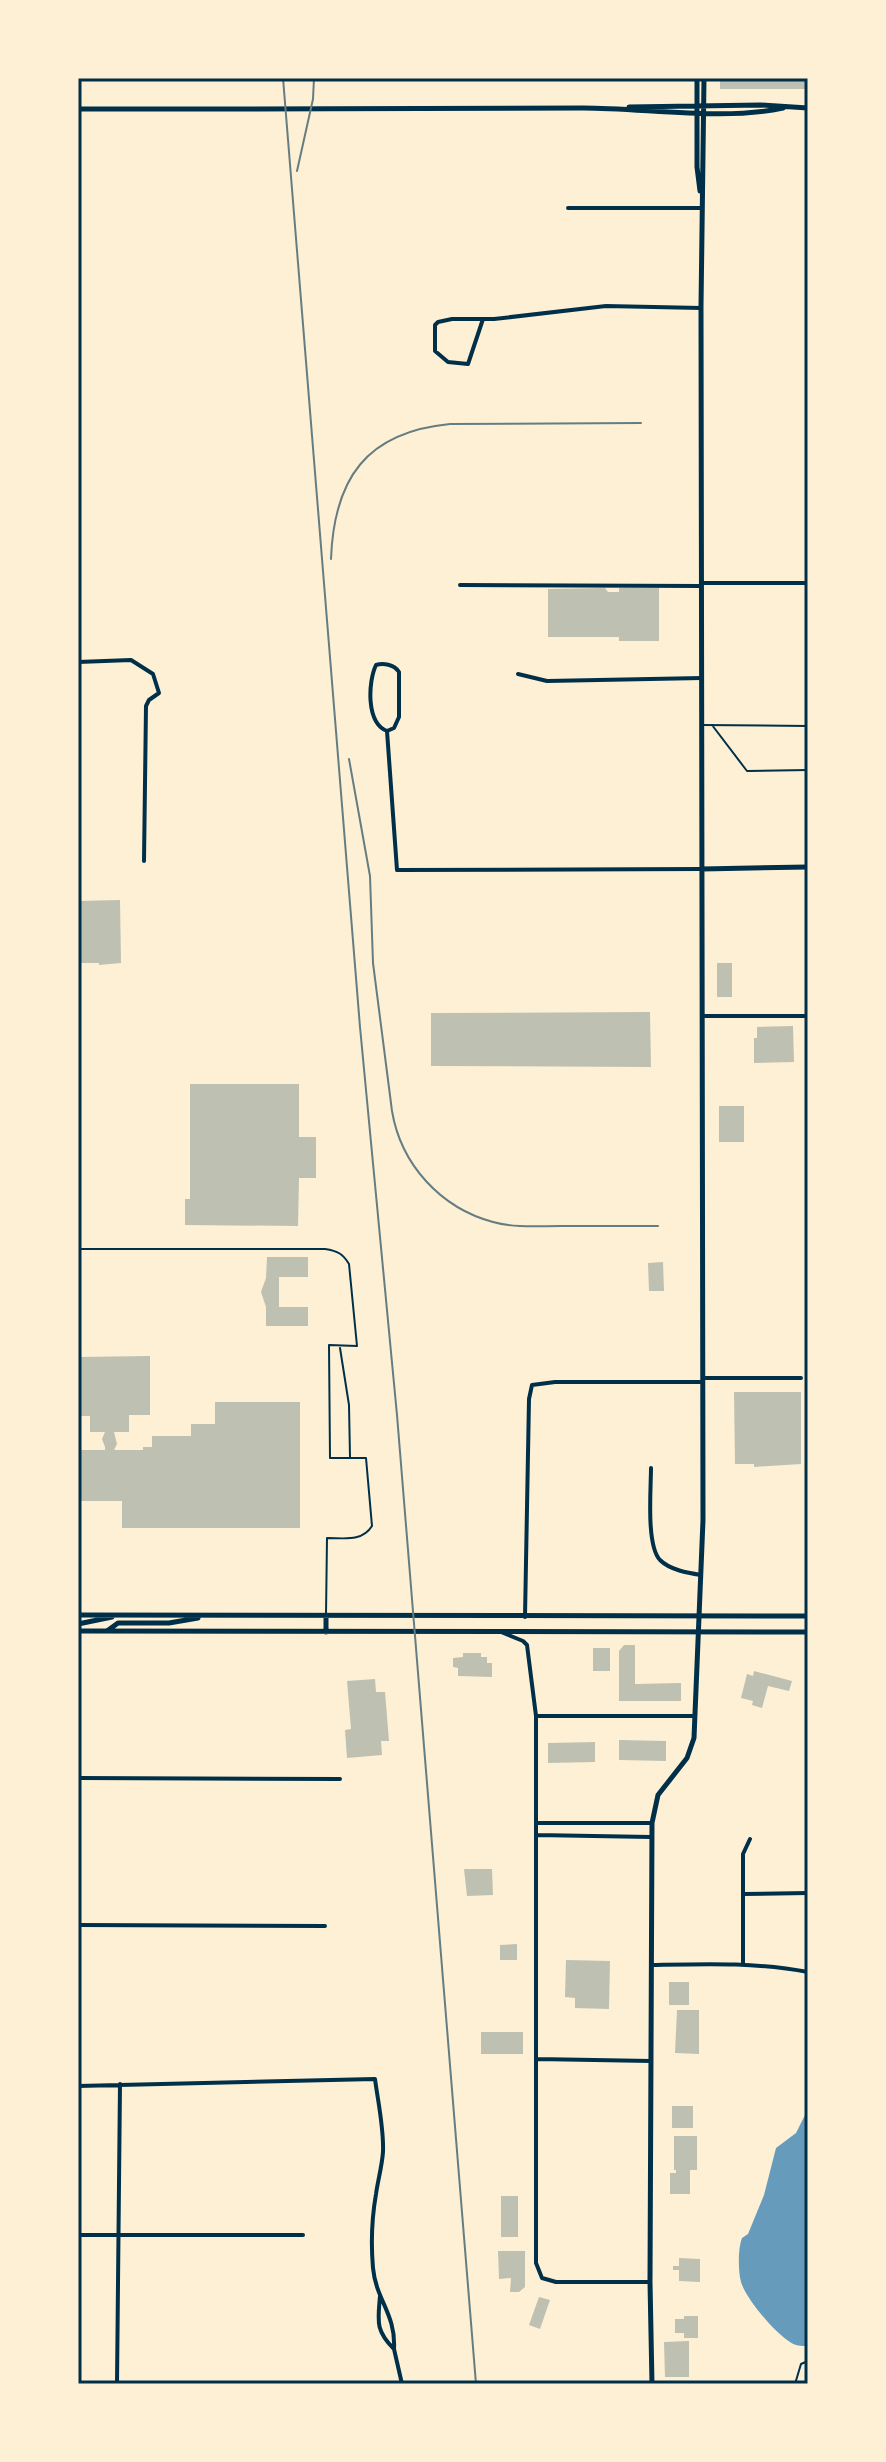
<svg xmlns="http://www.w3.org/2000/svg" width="886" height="2462" font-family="Manrope,sans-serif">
<rect width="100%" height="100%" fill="#fdf0d5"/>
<!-- water -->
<path fill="#669bbc" d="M 808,2109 L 808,2346 C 801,2346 795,2346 790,2342 C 775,2333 746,2299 741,2282 C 738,2271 738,2248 742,2238 L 748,2234 L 764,2195 L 776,2148 L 796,2133 Z"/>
<!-- building -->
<path fill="#bec0b2" d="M 720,78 L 808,78 L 808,89 L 720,89 Z
M 605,588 L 608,592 L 619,592 L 619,588 L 659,588 L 659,641 L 619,641 L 619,637 L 548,637 L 548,589 Z
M 120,900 L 121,963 L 99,965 L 99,963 L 78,963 L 78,901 Z
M 717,963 L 732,963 L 732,997 L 717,997 Z
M 650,1012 L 651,1067 L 431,1066 L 431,1013 Z
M 793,1026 L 794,1062 L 754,1063 L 754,1038 L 757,1038 L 757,1027 Z
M 190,1084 L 299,1084 L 299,1137 L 316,1137 L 316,1178 L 299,1178 L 298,1226 L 185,1225 L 185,1199 L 190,1199 Z
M 719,1106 L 744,1106 L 744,1142 L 719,1142 Z
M 267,1257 L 308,1257 L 308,1277 L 279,1277 L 279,1307 L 308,1307 L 308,1326 L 266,1326 L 266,1307 L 261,1292 L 266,1278 Z
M 663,1262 L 664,1291 L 649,1291 L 648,1263 Z
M 150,1356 L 150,1415 L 129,1415 L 129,1432 L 114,1432 L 117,1444 L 114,1450 L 143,1450 L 143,1447 L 152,1447 L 152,1436 L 191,1436 L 191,1424 L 215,1424 L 215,1402 L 300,1402 L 300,1528 L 122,1528 L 122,1501 L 78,1501 L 78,1450 L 105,1450 L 105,1447 L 102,1439 L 105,1432 L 90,1432 L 90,1416 L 78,1416 L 78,1357 Z
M 734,1392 L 801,1392 L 801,1464 L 754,1467 L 754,1464 L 735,1464 Z
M 624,1645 L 635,1645 L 635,1684 L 681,1683 L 681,1701 L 619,1701 L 619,1651 Z
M 593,1648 L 610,1648 L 610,1671 L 593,1671 Z
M 463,1653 L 481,1653 L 481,1657 L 487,1657 L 487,1663 L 492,1663 L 492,1677 L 458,1676 L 458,1668 L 453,1667 L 453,1658 L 463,1657 Z
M 754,1671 L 792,1681 L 789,1691 L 768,1686 L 762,1708 L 752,1705 L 753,1701 L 741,1698 L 747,1674 L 753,1676 Z
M 375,1679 L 376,1692 L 385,1692 L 389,1741 L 381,1741 L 382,1755 L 347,1758 L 345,1730 L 351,1729 L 347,1681 Z
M 619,1740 L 666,1741 L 666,1761 L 619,1760 Z
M 595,1742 L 595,1762 L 548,1763 L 548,1743 Z
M 464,1869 L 492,1869 L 493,1895 L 467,1896 Z
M 517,1944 L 517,1960 L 500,1960 L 500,1945 Z
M 566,1960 L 610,1961 L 609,2009 L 575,2008 L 575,1998 L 565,1997 Z
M 669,1982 L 689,1982 L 689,2005 L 669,2005 Z
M 677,2010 L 699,2010 L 699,2054 L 675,2053 Z
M 481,2032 L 523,2032 L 523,2054 L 481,2054 Z
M 672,2106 L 693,2106 L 693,2128 L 672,2128 Z
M 674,2136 L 697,2136 L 697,2170 L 690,2170 L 690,2194 L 670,2194 L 670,2173 L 676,2173 L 676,2170 L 674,2170 Z
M 501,2196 L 518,2196 L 518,2237 L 501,2237 Z
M 498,2251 L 525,2251 L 525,2287 L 519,2292 L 510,2292 L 511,2278 L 499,2279 Z
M 679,2258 L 700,2259 L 700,2282 L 679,2281 L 679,2270 L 673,2270 L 673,2266 L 679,2266 Z
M 539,2297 L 550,2300 L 540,2329 L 529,2325 Z
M 684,2316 L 698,2316 L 698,2338 L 684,2338 L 684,2333 L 675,2333 L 675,2319 L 684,2319 Z
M 689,2341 L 689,2377 L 665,2377 L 664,2342 Z"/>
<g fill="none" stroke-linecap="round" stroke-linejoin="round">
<!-- path -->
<path stroke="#003049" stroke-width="2" d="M 795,2384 L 801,2364 L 808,2361"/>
<!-- service -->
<path stroke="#003049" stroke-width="2" d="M 702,725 L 808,726
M 712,725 L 747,771 L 808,770
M 78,1249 L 325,1249 C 338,1251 343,1254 349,1264 L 357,1346 L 329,1345 L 330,1458 L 366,1458 L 372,1526 C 362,1542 344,1538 327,1538 L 326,1615
M 340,1348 L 349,1405 L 350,1457"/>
<!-- minor -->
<path stroke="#003049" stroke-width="4" d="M 568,208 L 701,208
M 483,319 L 468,364 L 448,362 L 435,351 L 435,325 L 438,322 L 452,319 L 494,319 L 606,306 L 701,308
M 701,583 L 808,583
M 460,585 L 701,586
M 78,662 L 131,660 L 153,674 L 159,693 L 149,700 L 146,706 L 144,861
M 518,674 L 547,681 L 702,678
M 387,731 C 366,723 368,682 376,665 C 383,663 394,664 399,672 L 399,717 L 394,728 L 387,731 L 397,870 L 702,869
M 702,1016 L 808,1016
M 703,1378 L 801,1378
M 651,1468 C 651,1489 646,1545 660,1560 C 670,1570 688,1573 701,1575
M 525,1617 L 529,1399 L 532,1385 L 555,1382 L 703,1382
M 501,1632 L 523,1641 L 527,1645 L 536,1716 L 536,2263 L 542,2278 L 556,2282 L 650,2282
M 536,1716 L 695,1716
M 78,1778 L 340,1779
M 536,1823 L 652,1823
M 536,1835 L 651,1837
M 743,1894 L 808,1893
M 78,1925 L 325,1926
M 743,1964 L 743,1854 L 750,1839
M 651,1965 C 704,1964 756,1962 808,1972
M 537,2059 L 651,2061
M 78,2086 L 375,2079 C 378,2102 384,2128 383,2152 C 382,2166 378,2180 376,2194 C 372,2217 371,2245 373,2268 C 376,2300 396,2314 394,2349 C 375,2330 378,2321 380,2296
M 78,2235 L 303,2235
M 394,2349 L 402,2384
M 117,2384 L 120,2084"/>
<!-- tertiary -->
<path stroke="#003049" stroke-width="5" d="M 697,78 L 697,167 L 700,191
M 629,107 L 761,105 L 808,108
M 78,109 C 246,109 415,109 583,108 C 645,108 724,121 783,108
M 702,869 L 808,867
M 652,2384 L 650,2282 L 652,1823 L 658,1795 L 687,1758 L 694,1738 L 703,1520 L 701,307 L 704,78"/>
<!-- secondary -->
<path stroke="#003049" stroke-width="5" d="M 78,1615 L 808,1616
M 78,1624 L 112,1617
M 78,1631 L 808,1632
M 107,1631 L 118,1623 L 169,1623 L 198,1618
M 326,1632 L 326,1616"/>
<!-- rail -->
<path stroke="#657d81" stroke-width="2" d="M 283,78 L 360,1027 L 397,1415 L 476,2384
M 297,171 L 313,99 L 314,78
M 331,559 C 334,479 366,432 450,424 L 641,423
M 349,759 L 370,876 L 373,963 L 392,1111 C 401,1165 441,1208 493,1222 C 515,1228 538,1226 560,1226 C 593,1226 626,1226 658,1226"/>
</g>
<!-- border -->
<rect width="886" height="2462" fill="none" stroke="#fdf0d5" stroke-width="160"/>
<rect x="80" y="80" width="726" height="2302" fill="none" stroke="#003049" stroke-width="3"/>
</svg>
